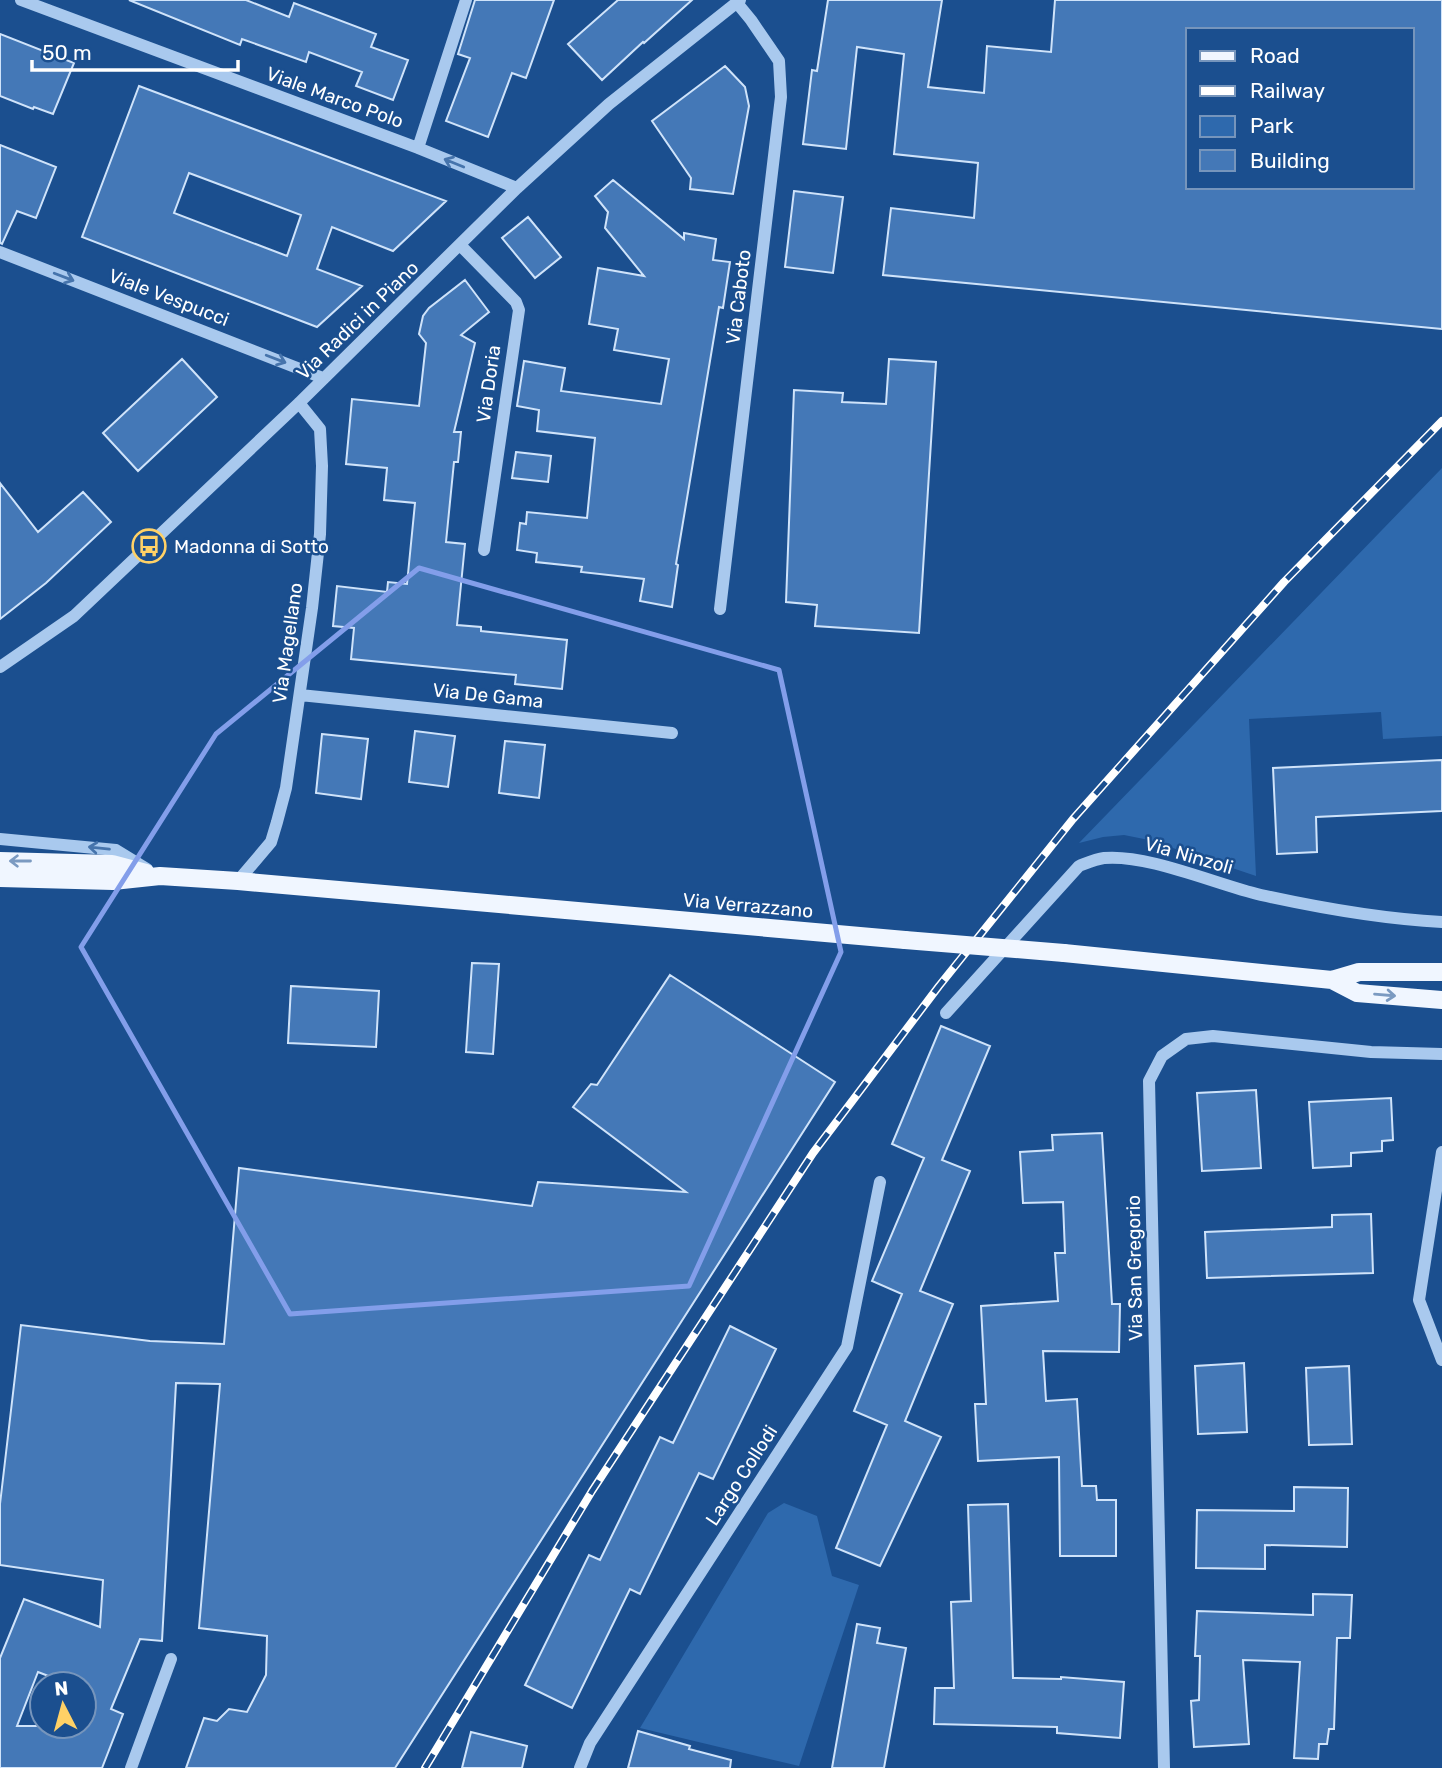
<svg xmlns="http://www.w3.org/2000/svg" width="1442" height="1768" font-family="Rubik,sans-serif">
<rect width="100%" height="100%" fill="#1b4f8f"/>
<!-- green -->
<path fill="#2e69ad" d="M 1442,468 L 1442,736 L 1383,739 L 1381,712 L 1249,719 L 1256,876 L 1149,840 L 1124,835 L 1103,837 L 1079,843 Z
M 784,1503 L 817,1516 L 832,1576 L 859,1585 L 799,1766 L 640,1728 L 768,1513 Z"/>
<!-- building -->
<path fill="#4478b7" stroke="#cfe3fa" stroke-width="2" fill-rule="evenodd" d="M 129,0 L 246,0 L 289,17 L 294,3 L 376,34 L 371,47 L 408,60 L 393,100 L 356,86 L 362,72 L 309,52 L 306,62 L 242,39 L 240,45 Z
M 475,0 L 554,0 L 526,78 L 512,73 L 488,137 L 446,121 L 470,58 L 458,54 Z
M 618,0 L 692,0 L 644,43 L 643,42 L 602,80 L 568,44 Z
M 828,0 L 942,0 L 928,87 L 984,93 L 987,46 L 1051,52 L 1055,0 L 1442,0 L 1442,329 L 883,275 L 891,208 L 974,218 L 978,163 L 894,154 L 904,54 L 857,47 L 846,149 L 803,144 L 812,70 L 817,71 ZM 1188,30 L 1412,30 L 1412,187 L 1188,187 Z
M 0,34 L 74,63 L 53,114 L 34,107 L 33,109 L 0,96 Z
M 725,66 L 745,87 L 749,106 L 733,194 L 690,189 L 691,178 L 652,121 Z
M 139,86 L 446,201 L 393,251 L 332,227 L 317,269 L 362,286 L 317,327 L 82,237 ZM 189,173 L 301,215 L 287,256 L 174,213 Z
M 0,145 L 56,167 L 36,218 L 17,211 L 2,244 L 0,243 Z
M 613,180 L 684,239 L 684,233 L 716,239 L 713,260 L 730,262 L 723,308 L 719,307 L 676,564 L 678,565 L 672,607 L 640,601 L 644,579 L 581,572 L 582,567 L 536,562 L 537,553 L 517,550 L 520,523 L 526,524 L 527,512 L 587,518 L 595,438 L 537,431 L 539,410 L 517,406 L 524,361 L 565,368 L 561,391 L 661,404 L 669,359 L 614,350 L 618,329 L 589,324 L 598,268 L 644,276 L 605,228 L 608,212 L 595,196 Z
M 794,191 L 843,197 L 833,273 L 785,267 Z
M 528,217 L 561,257 L 535,278 L 502,238 Z
M 465,280 L 489,312 L 461,335 L 475,343 L 454,432 L 461,432 L 458,462 L 454,462 L 446,542 L 465,544 L 457,625 L 481,627 L 481,631 L 567,640 L 562,689 L 515,684 L 516,675 L 351,659 L 354,628 L 333,626 L 337,586 L 387,592 L 388,582 L 407,584 L 415,503 L 384,500 L 387,468 L 346,464 L 352,399 L 419,406 L 426,343 L 419,334 L 423,316 L 429,308 Z
M 182,359 L 217,397 L 138,471 L 103,433 Z
M 889,359 L 936,362 L 919,633 L 815,626 L 817,605 L 786,602 L 794,390 L 843,393 L 842,402 L 886,404 Z
M 516,452 L 551,456 L 548,482 L 512,478 Z
M 0,483 L 38,532 L 83,492 L 111,522 L 46,583 L 0,619 Z
M 415,731 L 455,736 L 448,787 L 409,782 Z
M 322,734 L 368,739 L 361,799 L 316,793 Z
M 505,741 L 545,745 L 539,798 L 499,793 Z
M 1442,760 L 1442,811 L 1316,817 L 1317,852 L 1277,854 L 1273,768 Z
M 472,963 L 499,964 L 493,1054 L 466,1052 Z
M 670,975 L 835,1082 L 395,1768 L 186,1768 L 204,1718 L 217,1721 L 229,1709 L 247,1712 L 266,1675 L 267,1636 L 199,1628 L 220,1384 L 176,1383 L 162,1641 L 140,1639 L 111,1709 L 123,1714 L 102,1768 L 0,1768 L 0,1658 L 24,1599 L 100,1627 L 103,1580 L 0,1565 L 0,1504 L 21,1325 L 150,1341 L 224,1344 L 239,1168 L 532,1206 L 538,1182 L 686,1192 L 573,1107 L 591,1084 L 597,1085 ZM 38,1672 L 69,1684 L 84,1684 L 84,1726 L 17,1726 Z
M 291,986 L 379,991 L 376,1047 L 288,1043 Z
M 941,1026 L 990,1046 L 942,1160 L 970,1171 L 920,1291 L 953,1304 L 905,1421 L 941,1437 L 880,1566 L 836,1548 L 887,1425 L 854,1411 L 902,1294 L 872,1281 L 924,1158 L 892,1144 Z
M 1256,1090 L 1261,1168 L 1202,1171 L 1197,1093 Z
M 1391,1098 L 1393,1140 L 1382,1141 L 1382,1151 L 1351,1153 L 1351,1166 L 1313,1168 L 1309,1102 Z
M 1102,1133 L 1112,1304 L 1120,1304 L 1119,1352 L 1043,1351 L 1046,1401 L 1077,1399 L 1082,1486 L 1096,1486 L 1097,1500 L 1116,1500 L 1116,1556 L 1060,1556 L 1059,1457 L 978,1461 L 975,1404 L 986,1404 L 981,1306 L 1058,1301 L 1055,1253 L 1065,1253 L 1063,1202 L 1023,1203 L 1020,1152 L 1053,1150 L 1052,1135 Z
M 1371,1214 L 1373,1273 L 1207,1278 L 1205,1232 L 1332,1227 L 1332,1215 Z
M 730,1326 L 776,1349 L 713,1479 L 699,1473 L 640,1594 L 630,1589 L 572,1708 L 525,1685 L 589,1555 L 600,1560 L 660,1437 L 673,1443 Z
M 1244,1363 L 1247,1432 L 1198,1434 L 1195,1366 Z
M 1349,1366 L 1352,1444 L 1309,1445 L 1306,1368 Z
M 1294,1487 L 1348,1488 L 1347,1547 L 1265,1545 L 1265,1569 L 1196,1568 L 1197,1510 L 1294,1511 Z
M 1008,1504 L 1013,1678 L 1061,1679 L 1061,1677 L 1124,1682 L 1120,1738 L 1057,1733 L 1057,1727 L 934,1724 L 935,1688 L 954,1688 L 951,1602 L 971,1601 L 968,1505 Z
M 1313,1594 L 1352,1595 L 1350,1638 L 1337,1638 L 1334,1729 L 1329,1729 L 1327,1744 L 1319,1744 L 1318,1759 L 1294,1758 L 1300,1662 L 1243,1660 L 1249,1744 L 1194,1747 L 1191,1701 L 1199,1700 L 1200,1656 L 1195,1656 L 1197,1611 L 1313,1615 Z
M 857,1624 L 880,1628 L 877,1643 L 906,1648 L 884,1768 L 832,1768 Z
M 638,1731 L 690,1746 L 689,1749 L 731,1760 L 730,1768 L 628,1768 Z
M 471,1732 L 527,1746 L 522,1768 L 462,1768 Z"/>
<g fill="none" stroke-linecap="round" stroke-linejoin="round">
<!-- minor -->
<path stroke="#a9c9ee" stroke-width="12" d="M 21,0 L 418,148 L 517,188
M 418,148 L 466,0
M 461,246 L 516,302 L 519,310 L 484,550
M 0,252 L 323,378
M 720,609 L 781,97 L 779,61 L 751,20 L 737,3
M 0,667 L 74,616 L 299,403 L 517,188 L 609,104 L 740,0
M 300,695 L 672,733
M 0,839 L 116,850 L 147,869
M 238,881 L 271,842 L 277,822 L 286,788 L 312,608 L 320,534 L 322,466 L 320,429 L 299,403
M 946,1013 L 1079,866 C 1087,863 1096,859 1104,858 C 1148,854 1215,884 1261,895 C 1320,908 1381,919 1442,922
M 1442,1152 L 1419,1300 L 1442,1360
M 131,1768 L 171,1659
M 580,1768 L 590,1743 L 847,1347 L 880,1182
M 1164,1768 L 1149,1081 L 1162,1056 L 1186,1039 L 1213,1036 L 1371,1052 L 1442,1054"/>
<!-- major -->
<path stroke="#f0f6ff" stroke-width="18" d="M 0,861 L 112,864 L 146,873
M 0,878 L 113,881 L 160,876 L 238,881 L 905,940
M 1064,953 L 1332,980 L 1357,993 L 1442,1000
M 1332,980 L 1359,972 L 1442,972"/>
<defs>
<path id="rail" d="M 425,1768 L 592,1491 L 813,1153 L 939,986 L 1073,819 L 1284,582 L 1442,421"/>
</defs>
<!-- rail casing -->
<use href="#rail" stroke="#fff" stroke-width="8"/>
<!-- rail -->
<use href="#rail" stroke="#1b4f8f" stroke-width="5" stroke-dasharray="16" stroke-linecap="butt"/>
<!-- major-bridge -->
<path stroke="#f0f6ff" stroke-width="18" d="M 905,940 L 1064,953"/>
</g>
<!-- one-way arrows -->
<defs><path id="oneway-shaft" d="M-6 0H5M1.5-3L5.5 0L1.5 3" fill="none" stroke-width="1.6" stroke-linecap="round" stroke-linejoin="round" transform="scale(1.75)"/></defs>
<g stroke="#4674ac">
<use href="#oneway-shaft" transform="translate(454 163) rotate(-158)"/>
<use href="#oneway-shaft" transform="translate(64 277) rotate(21)"/>
<use href="#oneway-shaft" transform="translate(276 359) rotate(21)"/>
<use href="#oneway-shaft" transform="translate(99 848) rotate(-174)"/>
</g>
<g stroke="#7b9ac1">
<use href="#oneway-shaft" transform="translate(20 861) rotate(-180)"/>
<use href="#oneway-shaft" transform="translate(1385 995) rotate(5)"/>
</g>
<!-- marked area -->
<path fill="none" stroke="#839eea" stroke-width="5" stroke-linejoin="round" d="M 419,568 L 779,670 L 841,952 L 689,1286 L 290,1314 L 81,947 L 216,734 Z"/>
<!-- icons -->
<defs>
<symbol id="bus-ring" viewBox="-11 -11 22 22"><circle r="9.5" fill="#1b4f8f" stroke="#ffd166" stroke-width="1.5"/><path d="M-5-6H5V4H4V6H2V4H-2V6H-4V4H-5ZM-3.5-4V0h7V-4ZM-3.5 1.2v1.5H-2V1.2ZM2 1.2v1.5H3.5V1.2Z" fill="#ffd166"/></symbol>
</defs>
<g fill-rule="evenodd">
<use href="#bus-ring" x="130" y="527" width="38" height="38"/>
</g>
<g text-anchor="middle" stroke-width="5" stroke-linejoin="round" paint-order="stroke">
<!-- street labels -->
<g font-size="19" fill="#fff" stroke="#1b4f8f">
<text transform="translate(335 97) rotate(20)" y="7">Viale Marco Polo</text>
<text transform="translate(169 297) rotate(21)" y="7">Viale Vespucci</text>
<text transform="translate(738 297) rotate(-83)" y="7">Via Caboto</text>
<text transform="translate(357 320) rotate(-44)" y="7">Via Radici in Piano</text>
<text transform="translate(488 384) rotate(-82)" y="7">Via Doria</text>
<text transform="translate(287 643) rotate(-82)" y="7">Via Magellano</text>
<text transform="translate(488 695) rotate(6)" y="7">Via De Gama</text>
<text transform="translate(1189 855) rotate(16)" y="7">Via Ninzoli</text>
<text transform="translate(748 905) rotate(5)" y="7">Via Verrazzano</text>
<text transform="translate(1134 1268) rotate(-91)" y="7">Via San Gregorio</text>
<text transform="translate(741 1475) rotate(-57)" y="7">Largo Collodi</text>
</g>
<!-- poi labels -->
<g font-size="19" fill="#fff" stroke="#1b4f8f" text-anchor="start">
<text x="174" y="553">Madonna di Sotto</text>
</g>
</g>
<!-- legend -->
<rect x="1186" y="28" width="228" height="161" fill="#1b4f8f" stroke="#7695bc" stroke-width="2"/>
<rect x="1200" y="51" width="35" height="10" fill="#f0f6ff" stroke="#7695bc" stroke-width="2"/>
<text x="1250" y="63" font-size="21" fill="#ffffff">Road</text>
<rect x="1200" y="86" width="35" height="10" fill="#ffffff" stroke="#7695bc" stroke-width="2"/>
<text x="1250" y="98" font-size="21" fill="#ffffff">Railway</text>
<rect x="1200" y="116" width="35" height="21" fill="#2e69ad" stroke="#7695bc" stroke-width="2"/>
<text x="1250" y="133" font-size="21" fill="#ffffff">Park</text>
<rect x="1200" y="150" width="35" height="21" fill="#4478b7" stroke="#7695bc" stroke-width="2"/>
<text x="1250" y="168" font-size="21" fill="#ffffff">Building</text>
<!-- north arrow -->
<g transform="translate(63 1705) rotate(354)"><circle r="33" fill="#1b4f8f" stroke="#7695bc" stroke-width="2"/>
<path d="M0-5L12 26L0 18L-12 26Z" fill="#ffd166"/>
<text y="-10" font-size="19" font-weight="bold" text-anchor="middle" fill="#ffffff">N</text>
</g>
<!-- scale -->
<path d="M32 60v10h206v-10" fill="none" stroke="#ffffff" stroke-width="3.5"/>
<text x="42" y="60" font-size="21" fill="#ffffff" stroke="#1b4f8f" stroke-width="5" paint-order="stroke">50 m</text>
</svg>
